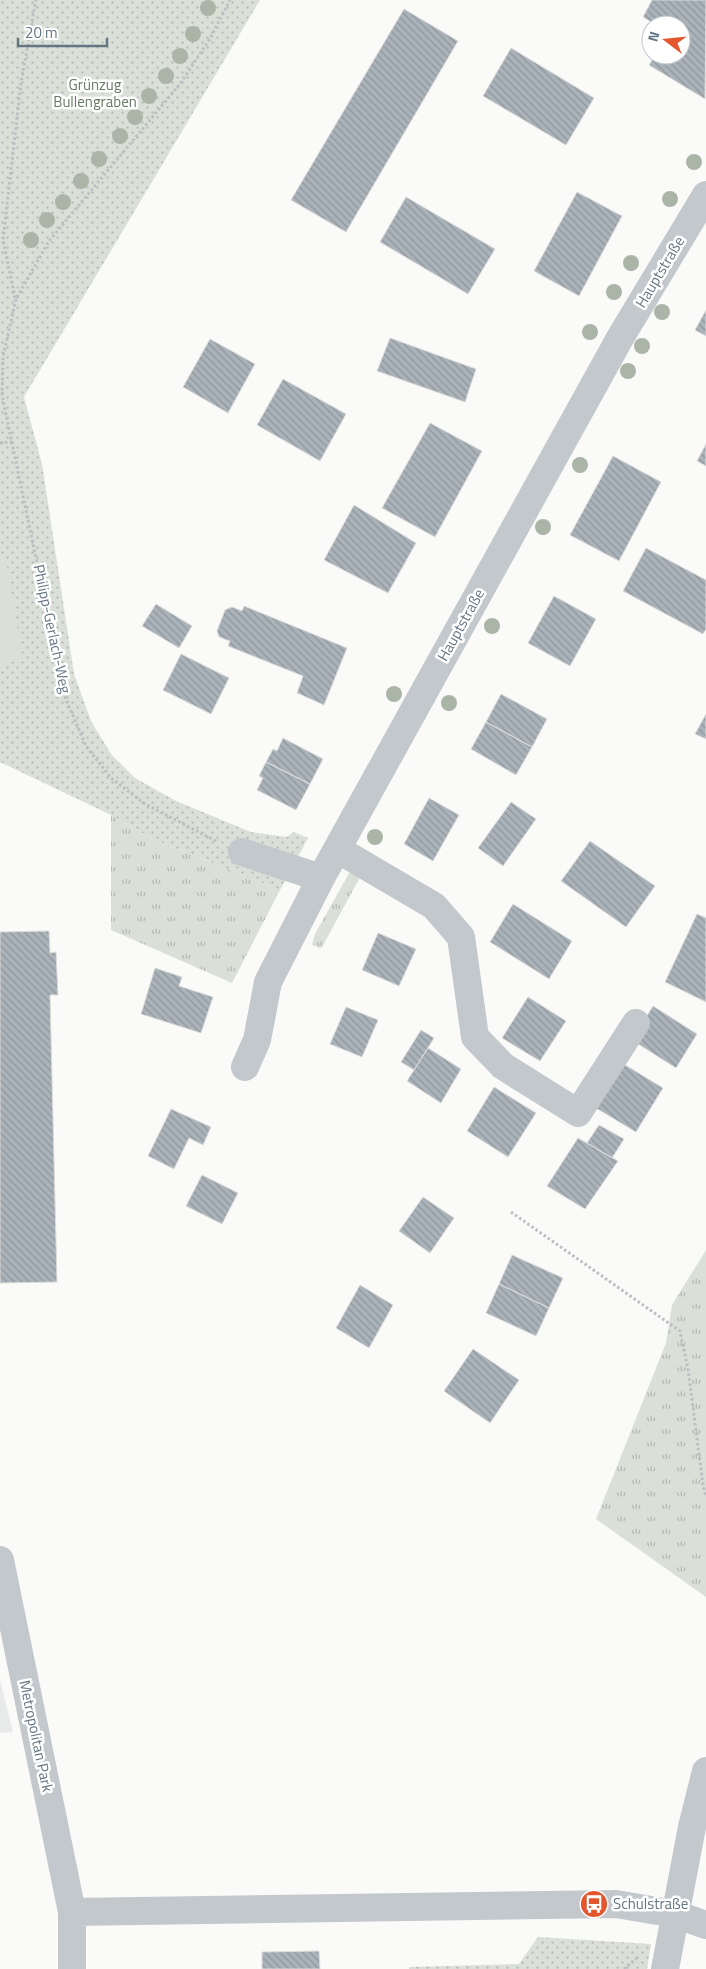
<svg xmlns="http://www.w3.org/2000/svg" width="706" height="1969" font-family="'Titillium Web',sans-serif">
<defs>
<pattern id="grass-tufts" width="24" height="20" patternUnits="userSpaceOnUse" patternTransform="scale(1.25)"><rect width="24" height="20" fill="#dadfd7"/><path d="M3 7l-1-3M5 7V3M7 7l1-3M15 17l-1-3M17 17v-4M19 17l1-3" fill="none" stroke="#b4b9b4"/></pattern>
<pattern id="park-dots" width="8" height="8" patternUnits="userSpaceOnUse" patternTransform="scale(1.25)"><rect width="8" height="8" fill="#dadfd7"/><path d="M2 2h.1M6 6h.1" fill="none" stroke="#b4b9b4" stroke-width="1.8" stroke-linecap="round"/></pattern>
<pattern id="building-back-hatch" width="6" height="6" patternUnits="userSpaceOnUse" patternTransform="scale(1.25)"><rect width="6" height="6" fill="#aab3b9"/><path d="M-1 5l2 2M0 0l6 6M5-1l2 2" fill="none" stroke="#8e969c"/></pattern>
</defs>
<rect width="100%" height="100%" fill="#fafaf8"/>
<!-- built -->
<path fill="#e8e9e9" d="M 0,1680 L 13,1732 L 0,1733 Z"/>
<!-- grass -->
<path fill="url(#grass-tufts)" d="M 111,815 L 155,840 L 280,890 L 232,983 L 111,930 Z
M 352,868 L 363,872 L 322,947 L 320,948 L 312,945 L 315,934 Z
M 706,1250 L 706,1597 L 596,1519 L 666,1343 L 672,1305 Z"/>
<!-- park -->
<path fill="url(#park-dots)" d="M 0,0 L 260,0 L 24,397 L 42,464 L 74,674 L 91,721 L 111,754 L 135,778 L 176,801 L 251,832 L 287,837 L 294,832 L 308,838 L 280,890 L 155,840 L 111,815 L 0,762 Z
M 538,1937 L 651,1944 L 647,1969 L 409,1969 L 409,1967 L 519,1964 Z"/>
<!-- pitch -->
<path fill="#dadfd7" d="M 5,554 L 23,660 L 0,664 L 0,555 Z"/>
<!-- building -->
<path fill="url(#building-back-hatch)" stroke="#dcdcda" d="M 652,0 L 706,0 L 705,99 L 649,65 L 655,55 L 681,55 L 681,25 L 656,25 L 643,17 Z
M 404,9 L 458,41 L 346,232 L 291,200 Z
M 511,48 L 594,98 L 566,145 L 483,96 Z
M 577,192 L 622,216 L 579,296 L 534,271 Z
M 406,197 L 495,249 L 468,294 L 380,242 Z
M 706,310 L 706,336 L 695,330 Z
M 390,338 L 476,369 L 465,402 L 377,371 Z
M 210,339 L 255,364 L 228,413 L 183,387 Z
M 283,379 L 346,414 L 320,461 L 257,425 Z
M 430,423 L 482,451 L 435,537 L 382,508 Z
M 706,444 L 706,466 L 697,461 Z
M 613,456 L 661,482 L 619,561 L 570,535 Z
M 354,505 L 416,543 L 388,593 L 324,560 Z
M 646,548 L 706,580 L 706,629 L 703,634 L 623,591 Z
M 554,596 L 596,619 L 570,666 L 528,643 Z
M 156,604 L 192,626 L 179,648 L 142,626 Z
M 244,606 L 347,648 L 324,705 L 297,693 L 303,676 L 228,646 L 230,641 L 219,637 L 217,631 L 225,610 L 232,607 L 242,611 Z
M 181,654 L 229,678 L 211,714 L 163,690 Z
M 501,694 L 547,719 L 532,747 L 486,722 Z
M 706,714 L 706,739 L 695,734 Z
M 486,722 L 532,747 L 516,775 L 471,749 Z
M 283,738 L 323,759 L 310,784 L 266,762 L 273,749 L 277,751 Z
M 266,762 L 310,784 L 296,810 L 257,790 L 263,778 L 259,776 Z
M 429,798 L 459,815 L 433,861 L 404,844 Z
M 511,802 L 536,819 L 503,866 L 478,848 Z
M 590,841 L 655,886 L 626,927 L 561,881 Z
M 513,904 L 572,941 L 549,979 L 490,942 Z
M 697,914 L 706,918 L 706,1002 L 665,982 Z
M 49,931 L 50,953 L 56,952 L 58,995 L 50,995 L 57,1282 L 0,1283 L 0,932 Z
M 378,933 L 416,949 L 399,986 L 362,970 Z
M 155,968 L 182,977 L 179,986 L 213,997 L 201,1033 L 141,1014 Z
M 528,997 L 566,1021 L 540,1061 L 502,1038 Z
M 653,1006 L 697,1034 L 676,1068 L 632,1040 Z
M 346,1007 L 378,1020 L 362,1057 L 330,1044 Z
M 421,1030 L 434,1038 L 414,1070 L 401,1062 Z
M 428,1048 L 461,1069 L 441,1103 L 407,1081 Z
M 622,1063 L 663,1088 L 636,1132 L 596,1108 Z
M 494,1087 L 536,1113 L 508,1157 L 467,1131 Z
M 171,1109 L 211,1127 L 203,1145 L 189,1138 L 174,1169 L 148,1156 Z
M 599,1125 L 624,1139 L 612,1158 L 587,1143 Z
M 578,1138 L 618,1161 L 585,1209 L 547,1186 Z
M 202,1175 L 238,1193 L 222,1224 L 186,1206 Z
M 423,1197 L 454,1218 L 430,1253 L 399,1231 Z
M 512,1255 L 563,1278 L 549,1308 L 499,1284 Z
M 499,1284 L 549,1308 L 536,1336 L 486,1313 Z
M 360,1285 L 393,1305 L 369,1348 L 336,1328 Z
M 473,1349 L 519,1380 L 490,1423 L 444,1391 Z
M 319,1951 L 320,1969 L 262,1969 L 262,1952 Z"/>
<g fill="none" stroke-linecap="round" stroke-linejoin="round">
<!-- path -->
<path stroke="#bbbfc2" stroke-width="3" stroke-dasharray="2.5 2.5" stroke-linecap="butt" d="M 15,298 L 3,240 L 21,83 L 36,0
M 0,443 L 12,442
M 216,841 L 145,804 L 111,778 L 86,746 L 65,697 L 2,395 L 3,357 L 16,299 L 49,241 L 180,84 L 211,37 L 230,0
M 511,1212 L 680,1331 L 688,1369 L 703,1485 L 706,1497
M 624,1969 L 638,1957"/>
<!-- minor -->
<path stroke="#c3c8cc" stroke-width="28" d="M 337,849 L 434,906 L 461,937 L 475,1037 L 503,1066 L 578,1113 L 636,1023
M 242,852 L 321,878
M 245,1067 L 257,1040 L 268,982 L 321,878 L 620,338 L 706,195
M 0,1560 L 72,1912 L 72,1969
M 72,1912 L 616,1904 L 675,1914 L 706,1925
M 665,1969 L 692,1827 L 706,1771"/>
</g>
<!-- trees -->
<g fill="#aab4a7">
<circle cx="208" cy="8" r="8"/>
<circle cx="193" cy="34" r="8"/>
<circle cx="180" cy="56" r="8"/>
<circle cx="166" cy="76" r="8"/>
<circle cx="149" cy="96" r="8"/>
<circle cx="135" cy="117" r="8"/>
<circle cx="120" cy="136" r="8"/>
<circle cx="99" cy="159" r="8"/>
<circle cx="694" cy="162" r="8"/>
<circle cx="81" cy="181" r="8"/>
<circle cx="670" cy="199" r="8"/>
<circle cx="63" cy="202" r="8"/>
<circle cx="47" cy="220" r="8"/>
<circle cx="31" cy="240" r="8"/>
<circle cx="631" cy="263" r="8"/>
<circle cx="614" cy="292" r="8"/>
<circle cx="662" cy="312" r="8"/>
<circle cx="590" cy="332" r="8"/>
<circle cx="642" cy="346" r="8"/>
<circle cx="628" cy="371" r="8"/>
<circle cx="580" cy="465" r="8"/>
<circle cx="543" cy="527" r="8"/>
<circle cx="492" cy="626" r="8"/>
<circle cx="394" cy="694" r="8"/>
<circle cx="449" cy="703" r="8"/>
<circle cx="375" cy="837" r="8"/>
</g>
<!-- icons -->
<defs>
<symbol id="bus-disc" viewBox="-11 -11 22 22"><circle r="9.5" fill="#e4572e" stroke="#fff"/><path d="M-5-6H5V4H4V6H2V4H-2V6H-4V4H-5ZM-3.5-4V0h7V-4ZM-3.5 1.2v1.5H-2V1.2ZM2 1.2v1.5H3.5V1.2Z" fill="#fff"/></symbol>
</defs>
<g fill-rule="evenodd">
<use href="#bus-disc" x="578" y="1888" width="32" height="32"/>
</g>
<g text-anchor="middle" stroke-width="5" stroke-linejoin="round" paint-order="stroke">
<!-- park labels -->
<g font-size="15" fill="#687a64" stroke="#fff">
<text x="95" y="90">Grünzug<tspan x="95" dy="17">Bullengraben</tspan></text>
</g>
<!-- street labels -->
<g font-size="15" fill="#657683" stroke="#fff">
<text transform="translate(660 272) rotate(-59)" y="5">Hauptstraße</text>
<text transform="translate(461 625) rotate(-61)" y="5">Hauptstraße</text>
<text transform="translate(52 629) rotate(78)" y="5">Philipp-Gerlach-Weg</text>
<text transform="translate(36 1736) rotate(78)" y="5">Metropolitan Park</text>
</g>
<!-- poi labels -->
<g font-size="15" fill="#657683" stroke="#fff" text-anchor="start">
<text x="613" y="1909">Schulstraße</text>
</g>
</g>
<!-- north arrow -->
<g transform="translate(666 40) rotate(286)"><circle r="24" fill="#ffffff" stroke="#c1c8cd"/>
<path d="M0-4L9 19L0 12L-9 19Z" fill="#e4572e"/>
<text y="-8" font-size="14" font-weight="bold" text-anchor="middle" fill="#657683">N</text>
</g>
<!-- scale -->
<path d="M18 38v8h89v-8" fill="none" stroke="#657683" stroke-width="2.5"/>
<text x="25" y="38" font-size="15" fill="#657683" stroke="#ffffff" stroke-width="4" paint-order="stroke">20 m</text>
</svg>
